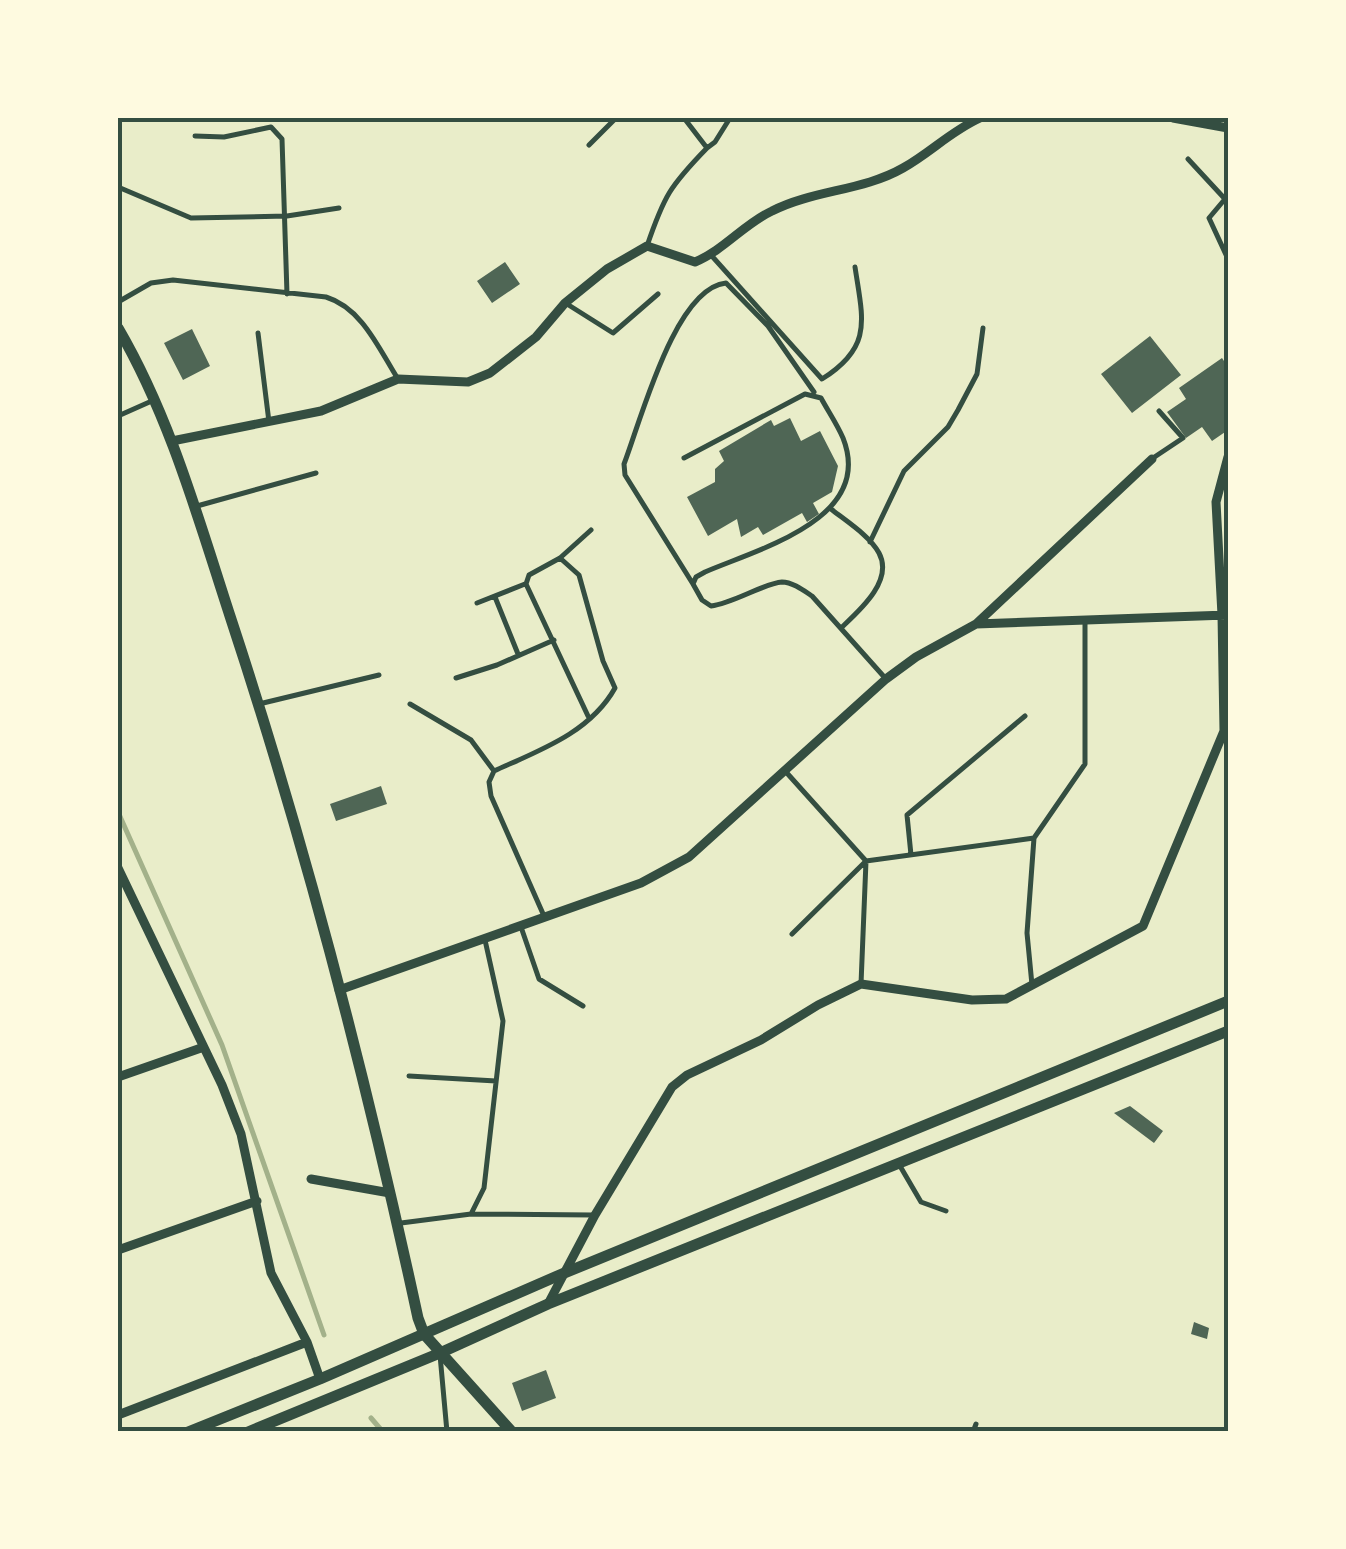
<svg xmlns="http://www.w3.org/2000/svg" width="1346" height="1549" font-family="'Zilla Slab',serif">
<rect width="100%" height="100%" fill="#e9edc9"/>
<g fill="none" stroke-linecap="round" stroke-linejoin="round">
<!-- stream -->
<path stroke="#a3b18a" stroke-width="5" d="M 118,812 L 222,1045 L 324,1335
M 371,1418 L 383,1432"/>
</g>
<!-- building -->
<path fill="#4f6655" d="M 505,262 L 520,284 L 492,303 L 477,281 Z
M 192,329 L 210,366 L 183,380 L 164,343 Z
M 1150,336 L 1181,375 L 1132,413 L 1101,374 Z
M 1222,358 L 1228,367 L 1228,430 L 1212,441 L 1202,427 L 1186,438 L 1167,412 L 1186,399 L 1179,388 Z
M 790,418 L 801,441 L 820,431 L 838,466 L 832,492 L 813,503 L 819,514 L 807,522 L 802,513 L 763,535 L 758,527 L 741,537 L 737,519 L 708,536 L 687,497 L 715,482 L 715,469 L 724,461 L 719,451 L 771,420 L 774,426 Z
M 381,786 L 387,804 L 336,821 L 330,804 Z
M 1130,1106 L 1163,1131 L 1154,1143 L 1114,1113 Z
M 1194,1322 L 1209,1328 L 1207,1339 L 1191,1334 Z
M 546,1370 L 556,1398 L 522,1411 L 512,1383 Z"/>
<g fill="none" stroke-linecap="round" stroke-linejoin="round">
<!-- service -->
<path stroke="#344e41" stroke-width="5" d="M 195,136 L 224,137 L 271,127 L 282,139 L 287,294
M 589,145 L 616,118
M 707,148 L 715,142 L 730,118
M 1188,159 L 1225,199 L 1209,218 L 1228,259
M 118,187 L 191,218 L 287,216 L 339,208
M 647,246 C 664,196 670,186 707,148 L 684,118
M 711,255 L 822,379 C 873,347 863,320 855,267
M 118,302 L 151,283 L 173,280 L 326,297 C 362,308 379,349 398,379
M 567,304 L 613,333 L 658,294
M 258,333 L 269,422
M 118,416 L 154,400
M 684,458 L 805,394 L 821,398 C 828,411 837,424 843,438 C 875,519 758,549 705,572 L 696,577 L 693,584 L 702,600 L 711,606 C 734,603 762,584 782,582 C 792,582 803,590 812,596 L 886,679
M 1153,458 L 1183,438 L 1159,411
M 197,506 L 316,473
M 831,509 C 846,521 870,536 879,553 C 894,581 859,611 841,628
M 870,542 L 904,471 L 948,427 L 958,410 L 977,374 L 983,328
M 693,584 L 625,475 L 624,464 C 641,420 675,288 726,283 L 768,326 L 814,392
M 495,597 L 518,654
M 477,603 L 525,584
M 456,678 L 497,665 L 554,640
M 259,704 L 379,675
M 410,704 L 471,740 L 494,771
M 588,716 L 526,584 L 529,575 L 560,558 L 591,530
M 786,772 L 866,861 L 861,984
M 911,855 L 907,815 L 1025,716
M 544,916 L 491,796 L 489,782 L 494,771 C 538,751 590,733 615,688 L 603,661 L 579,575 L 560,558
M 521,927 L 539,979 L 583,1006
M 792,934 L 866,861 L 1034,838 L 1085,764 L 1085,623
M 1032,985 L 1027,933 L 1034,838
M 409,1076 L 496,1081
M 900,1166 L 921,1202 L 946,1211
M 471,1214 L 593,1215
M 401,1223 L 471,1214 L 484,1188 L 503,1021 L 485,940
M 440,1355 L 447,1432
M 973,1432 L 976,1424"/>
<!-- minor -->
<path stroke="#344e41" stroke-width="9" d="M 1173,118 L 1228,128
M 172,441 L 321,411 L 398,379 L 468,382 L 490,373 L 536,337 L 565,303 L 607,269 L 647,246 L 695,262 C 724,250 744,224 772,211 C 813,190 863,191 903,168 C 930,153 951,131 980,118
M 976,624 L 1152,459
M 118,868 L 222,1085 L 241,1134 L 271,1273 L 307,1342 L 320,1379
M 339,990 L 641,883 L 689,857 L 886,679 L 916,657 L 976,624 L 1227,615
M 118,1077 L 201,1048
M 311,1179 L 390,1193
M 118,1250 L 257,1201
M 548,1304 L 595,1215 L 672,1087 L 687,1075 L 761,1040 L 818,1005 L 861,984 L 972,1000 L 1006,999 L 1143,926 L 1224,731 L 1222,615 L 1216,502 L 1228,457
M 118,1415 L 307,1342"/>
<!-- tertiary -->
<path stroke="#344e41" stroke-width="11" d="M 118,328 C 170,417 198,518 230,616 C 306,846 367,1082 418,1318 L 424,1334 L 512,1432
M 188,1432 L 320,1379 L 562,1274 L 1228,1001
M 248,1432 L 440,1353 L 548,1304 L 1228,1031"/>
</g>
<!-- border -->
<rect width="1346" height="1549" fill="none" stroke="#fefae0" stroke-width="240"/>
<rect x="120" y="120" width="1106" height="1309" fill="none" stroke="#344e41" stroke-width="4"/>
</svg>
